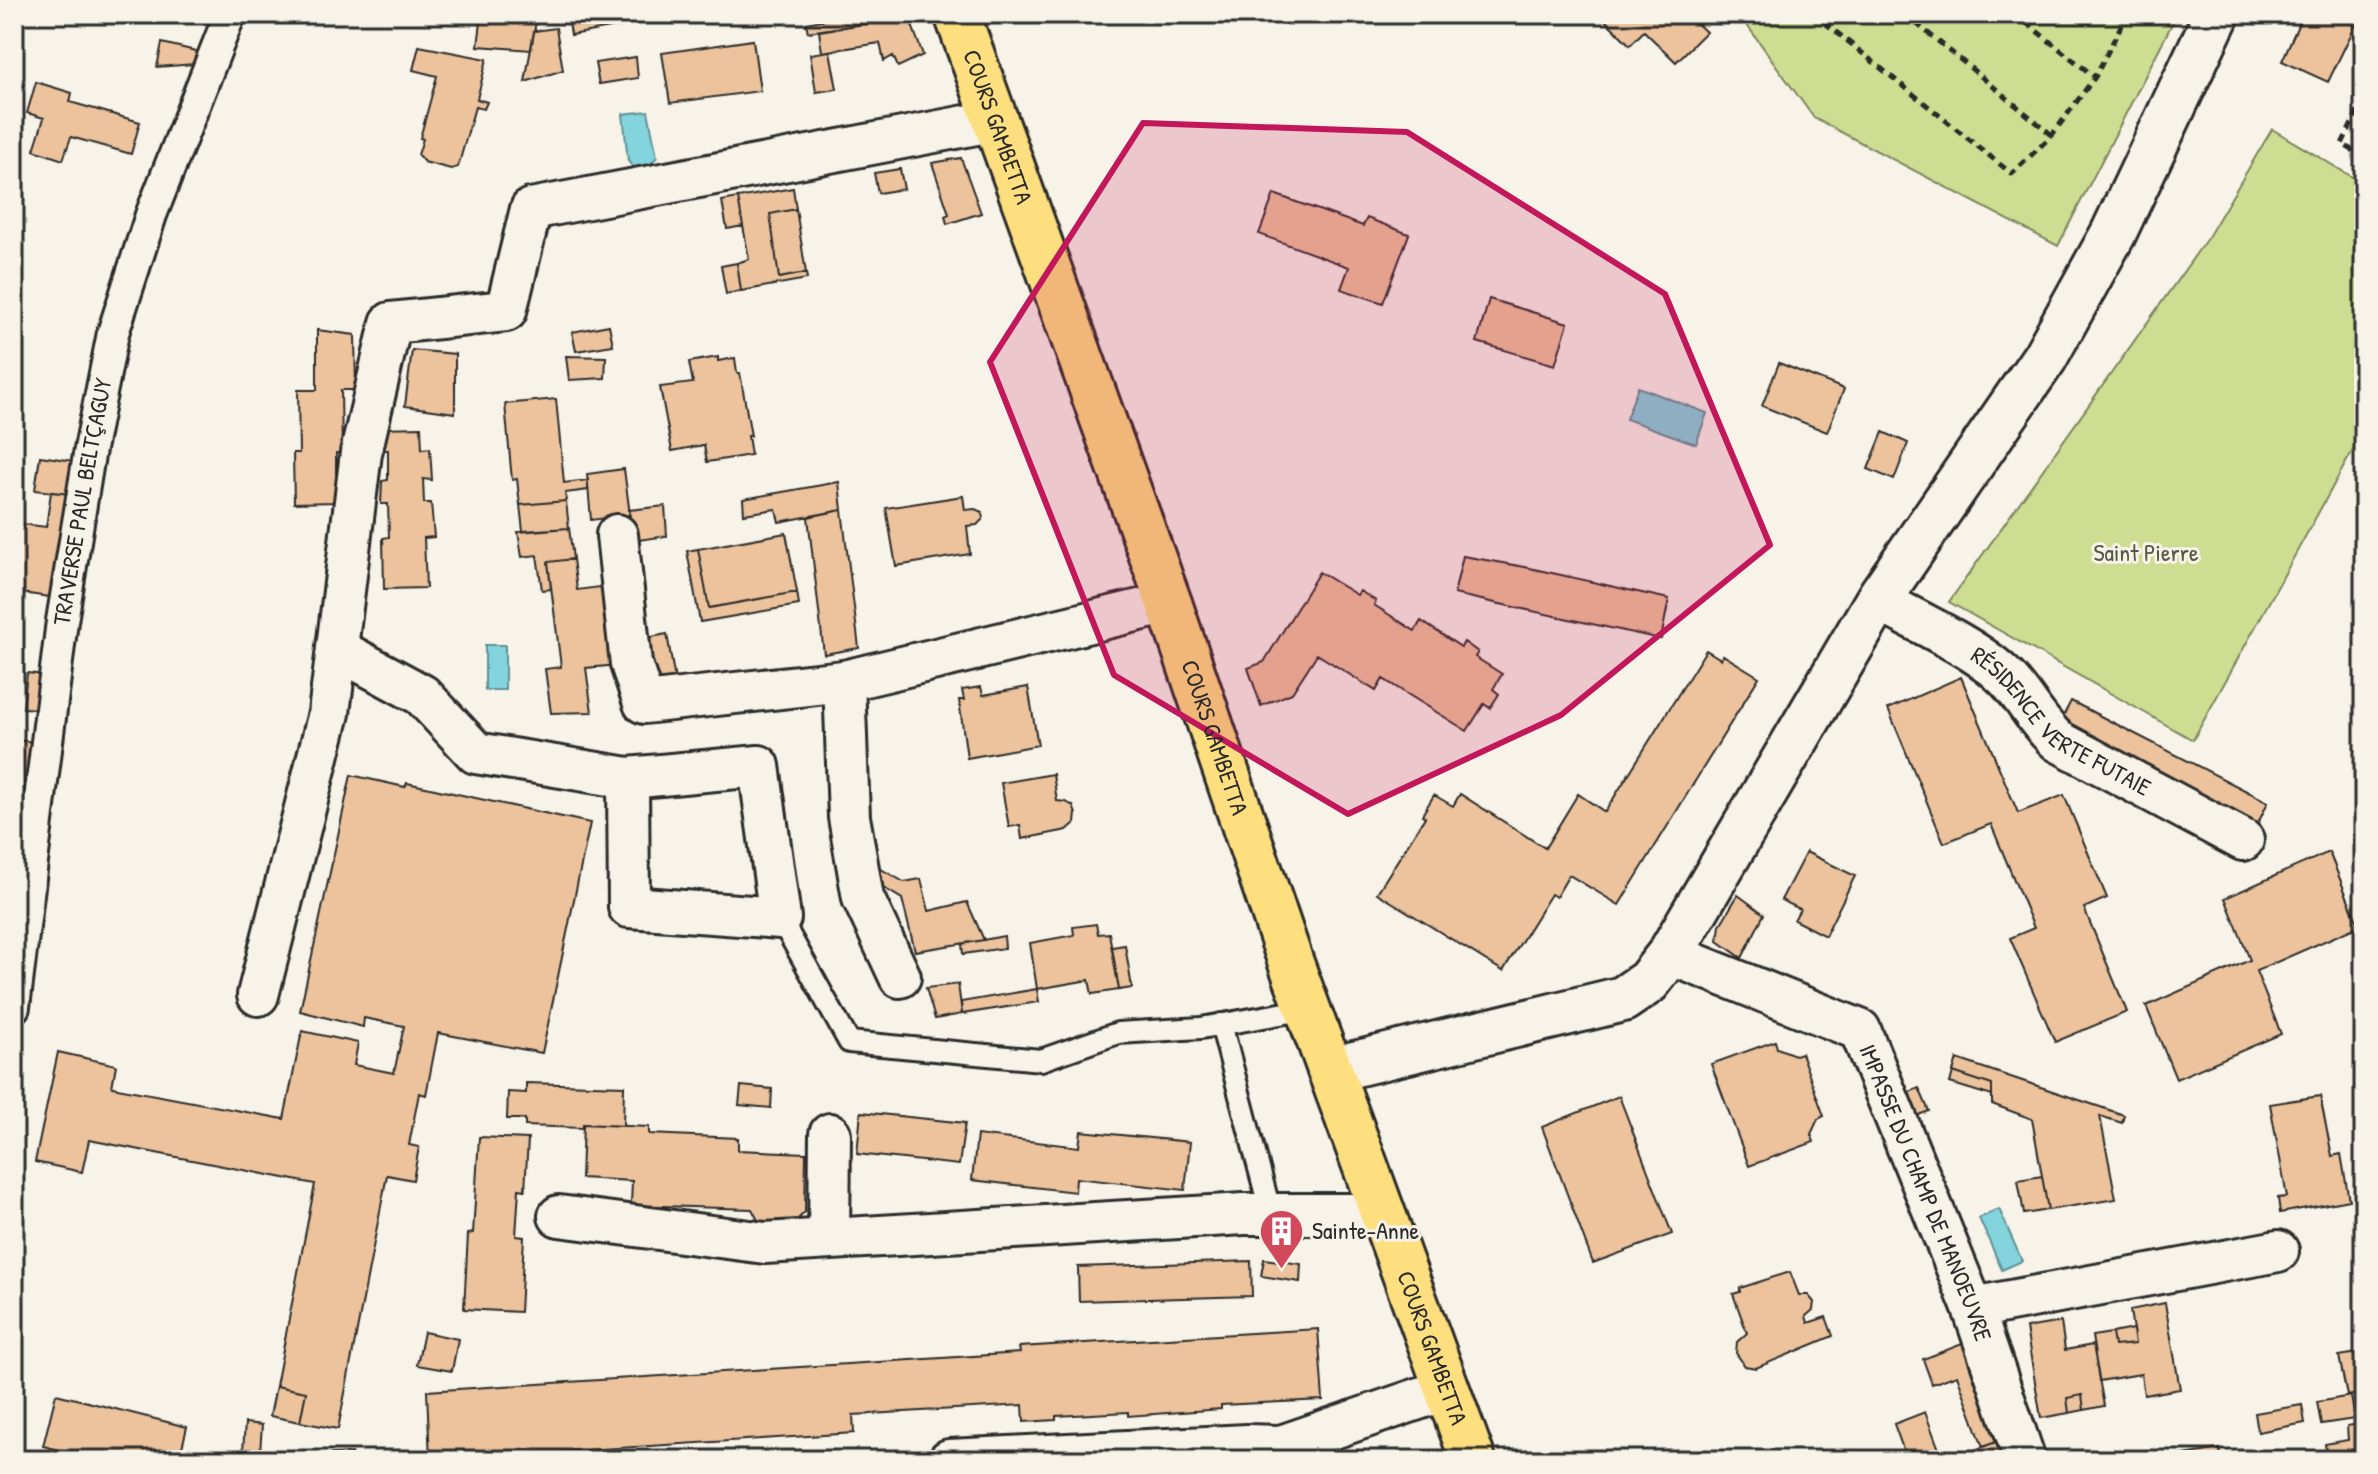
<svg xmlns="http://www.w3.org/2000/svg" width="2378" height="1474" font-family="'Patrick Hand',sans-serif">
<rect width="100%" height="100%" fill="#f7f3e8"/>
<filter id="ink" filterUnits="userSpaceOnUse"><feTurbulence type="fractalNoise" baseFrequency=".0125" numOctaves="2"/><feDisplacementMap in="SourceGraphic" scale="16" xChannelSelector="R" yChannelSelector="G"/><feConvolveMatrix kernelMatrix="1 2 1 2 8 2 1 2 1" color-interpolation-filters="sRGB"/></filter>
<g filter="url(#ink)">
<!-- green -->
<path fill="#cddd91" stroke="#7c845e" stroke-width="2" d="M 1739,14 L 2177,14 L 2058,246 L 1814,118 Z
M 2272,129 L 2364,184 L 2364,430 L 2193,740 L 1949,602 L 2208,237 Z"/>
<!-- water -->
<path fill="#84d4dd" stroke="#609096" stroke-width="2" d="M 648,111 L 657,157 L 650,165 L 635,169 L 628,161 L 623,114 Z
M 1638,387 L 1707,413 L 1696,444 L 1626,419 Z
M 485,645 L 505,645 L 505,690 L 485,690 Z
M 1999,1209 L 2022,1261 L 2002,1270 L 1979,1218 Z"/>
<!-- building -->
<path fill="#ecc39c" stroke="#2b2b2b" stroke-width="2" d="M 482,14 L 537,15 L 531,50 L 478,46 Z
M 568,14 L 631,14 L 633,24 L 571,35 Z
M 843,14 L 907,14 L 909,17 L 808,32 L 806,23 L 844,16 Z
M 1599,14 L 1687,14 L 1706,32 L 1676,62 L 1644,31 L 1630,45 Z
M 2303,14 L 2360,16 L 2328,82 L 2282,61 Z
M 909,17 L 923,55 L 898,67 L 893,56 L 884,61 L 880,43 L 822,52 L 819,31 Z
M 556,28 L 563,70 L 525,82 L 534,31 Z
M 753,40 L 760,91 L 670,103 L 662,53 Z
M 162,43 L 200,52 L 195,64 L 157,67 Z
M 419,46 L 487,59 L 477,99 L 487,102 L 484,109 L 475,107 L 458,167 L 451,169 L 424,162 L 418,155 L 423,139 L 420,138 L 437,76 L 413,70 Z
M 830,51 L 837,89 L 816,92 L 810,54 Z
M 636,57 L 638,78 L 599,84 L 595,63 Z
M 36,82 L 72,93 L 70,102 L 140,122 L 131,154 L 71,137 L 63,160 L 34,150 L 44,118 L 27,113 Z
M 961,158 L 981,213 L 947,224 L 945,216 L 949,214 L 932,163 Z
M 900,169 L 904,189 L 878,193 L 874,173 Z
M 793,188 L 796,209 L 770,214 L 779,278 L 806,273 L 807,279 L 741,291 L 737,263 L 749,259 L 738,198 Z
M 1274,194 L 1363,226 L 1367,218 L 1409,234 L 1383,303 L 1341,289 L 1349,267 L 1259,234 Z
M 738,198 L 743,226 L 727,229 L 722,201 Z
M 796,209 L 806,273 L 779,278 L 770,214 Z
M 737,263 L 741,291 L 726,294 L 721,266 Z
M 1489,299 L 1568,323 L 1555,365 L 1477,342 Z
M 609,325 L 613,345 L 576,351 L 572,332 Z
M 317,330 L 355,335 L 356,390 L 341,390 L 342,453 L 336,453 L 336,502 L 294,503 L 293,453 L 299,453 L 298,390 L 317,390 Z
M 412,350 L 455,354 L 455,413 L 405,406 Z
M 566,356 L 606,357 L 605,378 L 569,380 Z
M 718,357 L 718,361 L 735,358 L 737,373 L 740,373 L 751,436 L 748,436 L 751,455 L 707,462 L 704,445 L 672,451 L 660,387 L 693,383 L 689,362 Z
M 1779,363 L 1844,389 L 1827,432 L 1762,406 Z
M 556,399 L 564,483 L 588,480 L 588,490 L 565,493 L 566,501 L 520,505 L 517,479 L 512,480 L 505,404 Z
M 421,427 L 422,449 L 430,448 L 432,480 L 423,479 L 424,503 L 431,503 L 434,537 L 424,538 L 426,588 L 384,589 L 383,538 L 389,537 L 388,504 L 381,504 L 382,481 L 388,480 L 388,450 L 381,450 L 382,428 Z
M 1883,432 L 1908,443 L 1894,480 L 1868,469 Z
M 40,456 L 74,461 L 70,494 L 35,490 Z
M 624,469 L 630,515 L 591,520 L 587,474 Z
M 839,482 L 842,510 L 779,522 L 776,509 L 744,514 L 743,499 Z
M 51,492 L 70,494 L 57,598 L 14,592 L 14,523 L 46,527 Z
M 963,496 L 965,510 L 975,509 L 982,512 L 983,519 L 977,525 L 967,526 L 970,554 L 896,566 L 886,508 Z
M 566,501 L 569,528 L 523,531 L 520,505 Z
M 665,506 L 667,536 L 631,541 L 629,510 Z
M 842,510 L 859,648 L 824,654 L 808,517 Z
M 569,528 L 573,559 L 548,562 L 551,589 L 542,590 L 537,555 L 522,557 L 518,532 Z
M 786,533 L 797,592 L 709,608 L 698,549 Z
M 698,549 L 709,608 L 797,592 L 799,605 L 700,622 L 687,551 Z
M 1463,556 L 1525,567 L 1669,599 L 1661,639 L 1454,594 Z
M 573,559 L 577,590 L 608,586 L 618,665 L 586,668 L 592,712 L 551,713 L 545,669 L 561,667 L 548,562 Z
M 1319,572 L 1357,595 L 1360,591 L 1376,601 L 1374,605 L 1415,631 L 1421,621 L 1461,647 L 1464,642 L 1478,652 L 1475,657 L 1502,674 L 1493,689 L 1499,694 L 1490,708 L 1484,704 L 1467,731 L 1383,679 L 1376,691 L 1317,654 L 1292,693 L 1261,706 L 1248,668 L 1264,662 Z
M 667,634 L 675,680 L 646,686 L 641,639 Z
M 1706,650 L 1721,659 L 1723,655 L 1759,677 L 1619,905 L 1569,875 L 1556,897 L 1551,894 L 1503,971 L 1377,893 L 1425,817 L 1422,815 L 1434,795 L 1453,806 L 1460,794 L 1545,848 L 1578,794 L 1605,812 Z
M 27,673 L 45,675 L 41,709 L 23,708 Z
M 1961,677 L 2018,813 L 2064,795 L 2107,898 L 2084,908 L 2127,1012 L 2055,1042 L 2010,938 L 2034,928 L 1991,824 L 1944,843 L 1888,709 Z
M 981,687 L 983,695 L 1028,687 L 1038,745 L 967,758 L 959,700 L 964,700 L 962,690 Z
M 2071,701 L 2268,802 L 2254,832 L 2056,730 Z
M 14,740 L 36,742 L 30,783 L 14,782 Z
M 1053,774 L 1057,801 L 1066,802 L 1073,806 L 1076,814 L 1075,823 L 1067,830 L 1022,839 L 1020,825 L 1009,827 L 1001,783 Z
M 351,775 L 405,787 L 407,783 L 590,823 L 542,1053 L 438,1033 L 426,1095 L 419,1093 L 409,1145 L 419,1147 L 413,1180 L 387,1175 L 338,1429 L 300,1422 L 306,1392 L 276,1386 L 315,1184 L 89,1140 L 82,1172 L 35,1162 L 58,1052 L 116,1065 L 112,1087 L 284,1119 L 302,1031 L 358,1043 L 354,1065 L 394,1073 L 404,1026 L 364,1018 L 363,1027 L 300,1011 Z
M 1806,852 L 1855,876 L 1825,936 L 1794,920 L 1800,909 L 1781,900 Z
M 2329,852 L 2359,926 L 2256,971 L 2281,1034 L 2176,1079 L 2146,1006 L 2250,960 L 2225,898 Z
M 867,861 L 904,882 L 921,879 L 929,911 L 967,902 L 984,940 L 915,951 L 902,899 L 869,879 Z
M 1738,895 L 1764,914 L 1742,958 L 1718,941 L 1720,925 Z
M 1096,924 L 1098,934 L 1109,933 L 1119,990 L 1092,994 L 1089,980 L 1037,989 L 1030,943 L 1074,935 L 1073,927 Z
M 1004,936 L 1005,948 L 963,954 L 962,944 Z
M 1125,945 L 1132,988 L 1119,990 L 1112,947 Z
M 958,984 L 962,1014 L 935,1019 L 926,988 Z
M 1037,989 L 1039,1002 L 962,1014 L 961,1002 Z
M 1775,1041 L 1777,1048 L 1795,1055 L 1801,1053 L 1824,1116 L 1818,1119 L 1811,1134 L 1814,1142 L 1749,1166 L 1711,1064 Z
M 1957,1059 L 2124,1115 L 2122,1123 L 2100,1116 L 2116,1199 L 2048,1210 L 2032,1119 L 1992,1104 L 1992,1085 L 1953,1072 Z
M 1953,1072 L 1992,1085 L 1992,1096 L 1950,1083 Z
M 526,1083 L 624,1086 L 623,1126 L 583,1124 L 583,1128 L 525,1126 L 525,1119 L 507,1119 L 508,1092 L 526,1093 Z
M 741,1086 L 772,1089 L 771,1108 L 739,1105 Z
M 1919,1088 L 1929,1111 L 1906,1120 L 1897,1097 Z
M 1619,1096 L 1672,1234 L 1593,1263 L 1542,1127 Z
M 2320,1096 L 2332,1156 L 2341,1154 L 2349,1200 L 2280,1213 L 2278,1198 L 2287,1197 L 2270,1104 Z
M 861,1112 L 965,1123 L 959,1165 L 857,1154 Z
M 583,1124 L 649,1127 L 649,1134 L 738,1138 L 738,1150 L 806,1153 L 805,1212 L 795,1222 L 759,1222 L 752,1209 L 631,1205 L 632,1181 L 581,1178 Z
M 1081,1131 L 1190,1142 L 1185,1190 L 1076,1178 L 1075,1192 L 972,1180 L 977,1135 L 1079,1147 Z
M 479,1137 L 528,1139 L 525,1190 L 519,1189 L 516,1236 L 524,1237 L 520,1312 L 464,1309 L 468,1234 L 473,1233 Z
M 2042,1176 L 2048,1210 L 2024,1214 L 2018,1180 Z
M 1264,1259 L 1301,1264 L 1300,1282 L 1261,1276 Z
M 1251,1261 L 1252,1296 L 1079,1301 L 1078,1267 Z
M 1790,1272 L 1799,1295 L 1808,1295 L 1814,1302 L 1813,1310 L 1806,1316 L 1808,1323 L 1826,1317 L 1833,1336 L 1756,1368 L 1745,1366 L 1736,1353 L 1737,1342 L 1747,1333 L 1733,1294 L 1740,1292 L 1740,1288 Z
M 2165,1303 L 2180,1389 L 2144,1395 L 2141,1374 L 2099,1381 L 2092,1336 L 2112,1333 L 2114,1346 L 2135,1344 L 2130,1310 Z
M 2061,1322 L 2065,1350 L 2093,1345 L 2104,1406 L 2084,1410 L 2082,1395 L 2067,1398 L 2069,1413 L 2041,1418 L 2026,1328 Z
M 1318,1329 L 1323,1400 L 1221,1405 L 1221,1409 L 1128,1416 L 1128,1412 L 1056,1416 L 1056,1420 L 1024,1422 L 1023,1405 L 853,1415 L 854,1433 L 430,1460 L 427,1391 L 1020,1353 L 1019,1347 Z
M 2133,1329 L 2135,1344 L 2114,1346 L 2112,1333 Z
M 424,1332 L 458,1339 L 452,1371 L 417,1365 Z
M 1970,1341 L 2006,1438 L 1983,1447 L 1957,1375 L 1932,1384 L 1923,1359 Z
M 2364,1352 L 2364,1393 L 2347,1396 L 2339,1356 Z
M 276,1386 L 306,1392 L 300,1422 L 270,1416 Z
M 56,1394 L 187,1427 L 179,1460 L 100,1460 L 43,1446 Z
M 2082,1395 L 2084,1410 L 2069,1413 L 2067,1398 Z
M 2351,1396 L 2355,1419 L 2321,1424 L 2317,1402 Z
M 2302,1405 L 2305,1423 L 2258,1432 L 2255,1413 Z
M 1925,1412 L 1943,1460 L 1907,1460 L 1894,1424 Z
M 245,1423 L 262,1425 L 260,1452 L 243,1451 Z
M 2364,1423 L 2364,1460 L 2327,1460 L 2325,1444 L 2348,1440 L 2347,1426 Z
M 2006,1438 L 2014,1460 L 1947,1460 L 1983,1447 Z
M 2220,1449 L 2222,1460 L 2154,1460 Z
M 352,1453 L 353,1460 L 280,1460 L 280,1456 Z"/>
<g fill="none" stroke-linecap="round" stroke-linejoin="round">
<defs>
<path id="service" d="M 780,918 L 849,1042 L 1041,1060 L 1118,1033 L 1201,1028 L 1308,1009
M 1221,1024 L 1271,1214"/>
<g id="pedestrian">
<path id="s1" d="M 14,1007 L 62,621 L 90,449 L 113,333 L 151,215 L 230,14"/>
</g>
<g id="minor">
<path d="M 617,535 L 631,664 L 644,703 L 844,681 L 1169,603"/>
<path id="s2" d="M 1878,600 C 1914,620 1974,647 2002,674 C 2023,692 2034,720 2058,741 L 2243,840"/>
<path d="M 337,649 L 422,695 L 476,753 L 628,778"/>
<path d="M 844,681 L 849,817 L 863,898 L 900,977"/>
<path d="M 759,766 L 780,918 L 629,907 L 628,778 Z"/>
<path id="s3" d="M 1670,954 L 1860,1030 L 1973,1308 L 2025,1460"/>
<path d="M 258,995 L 329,713 L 361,453 L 391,323 L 506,311 L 531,209 L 997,120"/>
<path d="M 559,1216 L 765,1243 L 1244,1214 L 1382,1214"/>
<path d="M 829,1239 L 830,1134"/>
<path d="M 1973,1308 L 2278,1251"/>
<path d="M 949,1460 L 1247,1445 L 1281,1446 L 1447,1389"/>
</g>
<path id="secondary" d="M 1330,1070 L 1623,999 L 1648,982 L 1670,954 L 1881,595 L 2045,357 L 2113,234 L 2217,14"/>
<g id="primary">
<path id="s4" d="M 957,14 L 1169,603 L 1291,963 L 1473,1460"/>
</g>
</defs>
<!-- service casing -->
<use href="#service" stroke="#2b2b2b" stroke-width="26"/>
<!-- pedestrian casing -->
<use href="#pedestrian" stroke="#2b2b2b" stroke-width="36"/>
<!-- minor casing -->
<use href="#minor" stroke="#2b2b2b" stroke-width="46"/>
<!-- secondary casing -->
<use href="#secondary" stroke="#2b2b2b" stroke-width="50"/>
<!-- primary casing -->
<use href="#primary" stroke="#2b2b2b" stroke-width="50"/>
<!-- path -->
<path stroke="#2b2b2b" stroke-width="5" stroke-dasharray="8 6" stroke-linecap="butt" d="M 1814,14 L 2012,174 L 2052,135 L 2095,77 L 2127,14
M 1905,14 L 2052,135
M 2015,14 L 2095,77
M 2358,111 L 2342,144 L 2364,157"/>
<!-- service -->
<use href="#service" stroke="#f7f3e8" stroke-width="20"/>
<!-- pedestrian -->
<use href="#pedestrian" stroke="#f7f3e8" stroke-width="30"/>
<!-- minor -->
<use href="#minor" stroke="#f7f3e8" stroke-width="40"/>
<!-- secondary -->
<use href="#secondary" stroke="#f7f3e8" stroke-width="44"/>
<!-- primary -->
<use href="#primary" stroke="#fddf80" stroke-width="44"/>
</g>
</g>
<!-- marked area -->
<path fill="#c2185b" fill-opacity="0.2" stroke="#c2185b" stroke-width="6" stroke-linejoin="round" d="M 1143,123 L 1407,132 L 1665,294 L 1770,545 L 1561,715 L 1348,814 L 1114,675 L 990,362 Z"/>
<!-- icons -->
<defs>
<symbol id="building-pin" viewBox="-11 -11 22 30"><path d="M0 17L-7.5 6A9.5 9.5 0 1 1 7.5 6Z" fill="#d1495b" stroke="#f7f3e8"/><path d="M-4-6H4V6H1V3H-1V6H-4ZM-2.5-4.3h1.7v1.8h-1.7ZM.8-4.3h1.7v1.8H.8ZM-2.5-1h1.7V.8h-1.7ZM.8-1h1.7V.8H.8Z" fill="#fff"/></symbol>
</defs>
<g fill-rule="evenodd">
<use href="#building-pin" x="1256" y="1206" width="51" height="69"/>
</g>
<g text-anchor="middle" stroke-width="6" stroke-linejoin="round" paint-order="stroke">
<!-- street labels -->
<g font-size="24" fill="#2b2b2b" stroke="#f7f3e8">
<text dy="8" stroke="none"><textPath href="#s4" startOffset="120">COURS GAMBETTA</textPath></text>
<text dy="8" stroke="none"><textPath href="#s1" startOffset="510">TRAVERSE PAUL BELTÇAGUY</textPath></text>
<text dy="8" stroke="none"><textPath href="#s2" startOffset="222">RÉSIDENCE VERTE FUTAIE</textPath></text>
<text dy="8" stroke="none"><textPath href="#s4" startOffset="768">COURS GAMBETTA</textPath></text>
<text dy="8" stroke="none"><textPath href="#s3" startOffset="380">IMPASSE DU CHAMP DE MANOEUVRE</textPath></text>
<text dy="8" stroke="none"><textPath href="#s4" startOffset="1416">COURS GAMBETTA</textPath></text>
</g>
<!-- park labels -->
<g font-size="24" fill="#545844" stroke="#f7f3e8">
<text x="2146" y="561">Saint Pierre</text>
</g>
<!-- poi labels -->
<g font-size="24" fill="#2b2b2b" stroke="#f7f3e8" text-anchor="start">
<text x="1312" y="1239">Sainte-Anne</text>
</g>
</g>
<!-- margin -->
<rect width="2378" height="1474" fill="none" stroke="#f7f3e8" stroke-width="48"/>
<rect x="24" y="24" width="2330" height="1426" fill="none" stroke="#2b2b2b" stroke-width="3" filter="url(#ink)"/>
</svg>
